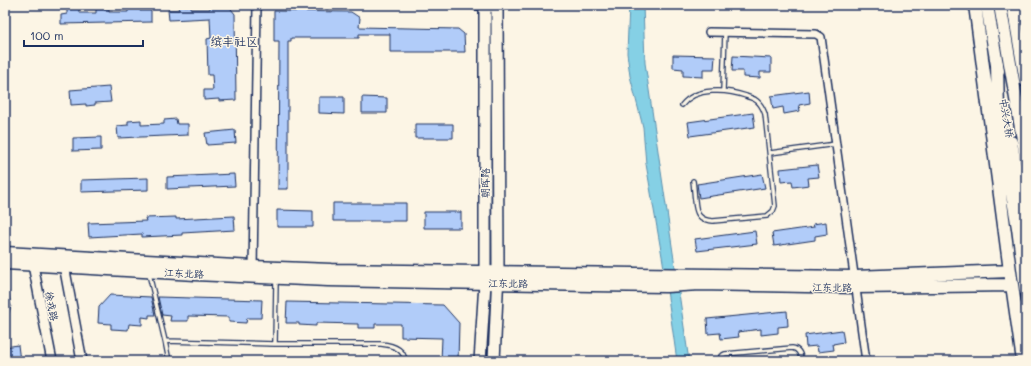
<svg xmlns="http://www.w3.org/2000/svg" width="1031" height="366" font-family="Mali,'LXGW WenKai TC',sans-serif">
<rect width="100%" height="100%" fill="#fcf5e5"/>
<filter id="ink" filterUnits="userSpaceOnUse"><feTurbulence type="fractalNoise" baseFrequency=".025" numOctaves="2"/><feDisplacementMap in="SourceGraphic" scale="8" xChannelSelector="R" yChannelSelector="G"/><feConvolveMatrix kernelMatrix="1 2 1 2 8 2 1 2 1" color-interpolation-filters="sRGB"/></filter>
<g filter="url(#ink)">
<!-- water -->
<path fill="#85d0e5" stroke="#5b90af" d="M 629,5 L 643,5 L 645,63 L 689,361 L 677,361 L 663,262 L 646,164 L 643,127 L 630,76 L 627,53 Z"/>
<!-- building -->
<path fill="#b1ccf9" stroke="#1b2f5e" d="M 210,5 L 228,5 L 235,14 L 236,100 L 219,101 L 219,99 L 204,100 L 204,90 L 213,90 L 212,75 L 208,75 L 207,39 L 211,38 L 210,18 L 169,20 L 168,10 L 179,10 L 178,6 L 191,6 L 191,9 L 210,9 Z
M 79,8 L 79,13 L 96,13 L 96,9 L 109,9 L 109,12 L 128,12 L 128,8 L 140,8 L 140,11 L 151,11 L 151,22 L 61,24 L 61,15 L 67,14 L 67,9 Z
M 274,11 L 351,12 L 360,18 L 359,27 L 458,29 L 464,34 L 465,52 L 390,52 L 390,34 L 359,34 L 359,38 L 291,38 L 291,41 L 288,41 L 288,189 L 278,189 L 279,41 L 274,41 Z
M 673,55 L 715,56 L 714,69 L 703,69 L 703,77 L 683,76 L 683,69 L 673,68 Z
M 733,56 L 771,58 L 771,72 L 760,72 L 760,78 L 743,77 L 743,71 L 732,71 Z
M 109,87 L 111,102 L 95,103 L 95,105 L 86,106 L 86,104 L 71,105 L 70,90 Z
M 809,91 L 810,103 L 799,105 L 800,111 L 784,114 L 783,107 L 773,109 L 771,96 Z
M 319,97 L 344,97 L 344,114 L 319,113 Z
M 362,97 L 387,98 L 387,113 L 362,113 Z
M 753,113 L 755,127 L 690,136 L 688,122 Z
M 176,119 L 177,124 L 188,124 L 188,135 L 118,138 L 117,126 L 128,125 L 128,121 L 141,120 L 141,125 L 164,124 L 164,120 Z
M 415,124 L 453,124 L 453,138 L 415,138 Z
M 235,130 L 236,143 L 207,145 L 205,133 Z
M 101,137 L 101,150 L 73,151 L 73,138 Z
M 817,165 L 819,177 L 808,178 L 809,185 L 793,187 L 792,181 L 781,182 L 780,169 Z
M 234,174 L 235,186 L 167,189 L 167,177 Z
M 762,174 L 765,188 L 699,198 L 697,184 Z
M 148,178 L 148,190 L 81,192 L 81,180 Z
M 333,203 L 406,203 L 406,221 L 333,221 Z
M 277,210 L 313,211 L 313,227 L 277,227 Z
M 424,212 L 461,212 L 461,228 L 424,228 Z
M 234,216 L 235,230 L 182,233 L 182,235 L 142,237 L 142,234 L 89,237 L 88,223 L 146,221 L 145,218 L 176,217 L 176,219 Z
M 826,222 L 827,234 L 815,236 L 815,240 L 774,246 L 772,233 L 814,227 L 813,224 Z
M 755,231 L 757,244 L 697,251 L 695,239 Z
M 5,291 L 8,291 L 11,306 L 6,321 L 5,321 Z
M 110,295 L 151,297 L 155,315 L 149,315 L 149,318 L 142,317 L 142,325 L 129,324 L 128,330 L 111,329 L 111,324 L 98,323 L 99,307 Z
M 158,297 L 262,300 L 261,318 L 247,318 L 246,323 L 229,322 L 229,317 L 188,316 L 188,321 L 170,321 L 171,316 L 162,315 Z
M 287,302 L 443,305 L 459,323 L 458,361 L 441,361 L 442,338 L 401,337 L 401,324 L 375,324 L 375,328 L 358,328 L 358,324 L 316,323 L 316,326 L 299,325 L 299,323 L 286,323 Z
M 787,311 L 788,326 L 778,327 L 778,333 L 761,335 L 761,329 L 738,332 L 739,337 L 721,339 L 720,333 L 708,334 L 707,319 Z
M 842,330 L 844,342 L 833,344 L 834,350 L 818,352 L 817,346 L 806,347 L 805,335 Z
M 18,345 L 20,361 L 5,361 L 5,347 Z"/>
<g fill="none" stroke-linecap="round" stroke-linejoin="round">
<defs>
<path id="service" d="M 723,91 L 725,32
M 682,105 C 696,87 726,89 746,96 C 750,98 754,98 757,101 C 762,105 763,109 765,114 L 775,206 L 773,211 L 767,216 L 713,221 C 698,220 696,213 695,200 C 694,194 694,187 693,181
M 770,153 L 836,144
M 149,274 L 165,341 L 169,361
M 165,341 L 275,344 L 381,344 C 392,345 404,349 405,361
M 275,344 L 276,281
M 720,361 L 721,356 L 725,354 L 792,348 C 799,349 801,355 801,361"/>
<path id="minor" d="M 473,5 L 497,9
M 709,32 L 816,34 L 821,37 L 866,361
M 253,270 L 257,5"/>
<path id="tertiary" d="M 32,260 L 52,361
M 63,260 L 82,361"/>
<path id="secondary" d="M 480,361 L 485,283 L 485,5
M 494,361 L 498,272 L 497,5"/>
<path id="primary" d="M 975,5 L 1010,271 L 1023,361
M 987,5 L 998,71
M 1000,5 L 1026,157
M 1013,5 L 1026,81
M 1024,5 L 1026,16
M 997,63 L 998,114 L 1018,228 L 1026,291
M 1011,142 L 1026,230
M 5,253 L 253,267 L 331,270 L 855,277 L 1010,271
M 5,263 L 195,274 L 328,280 L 592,285 L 666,286 L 699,284 L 855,287 L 1012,285"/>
</defs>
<!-- service casing -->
<use href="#service" stroke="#1b2f5e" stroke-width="6"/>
<!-- minor casing -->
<use href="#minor" stroke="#1b2f5e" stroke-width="10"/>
<!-- tertiary casing -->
<use href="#tertiary" stroke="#1b2f5e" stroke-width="12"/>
<!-- secondary casing -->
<use href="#secondary" stroke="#1b2f5e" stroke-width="14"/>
<!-- primary casing -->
<use href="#primary" stroke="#1b2f5e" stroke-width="15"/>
<!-- service -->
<use href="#service" stroke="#fcf5e5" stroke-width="3.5"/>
<!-- minor -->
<use href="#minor" stroke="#fcf5e5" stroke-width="7"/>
<!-- tertiary -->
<use href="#tertiary" stroke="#fcf5e5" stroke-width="9"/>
<!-- secondary -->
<use href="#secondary" stroke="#fcf5e5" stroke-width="11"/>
<!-- primary -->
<use href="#primary" stroke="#fcf5e5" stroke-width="12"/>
</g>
</g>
<g text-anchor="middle" stroke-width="3" stroke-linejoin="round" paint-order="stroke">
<!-- street labels -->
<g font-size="10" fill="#1b2f5e" stroke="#fcf5e5">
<text transform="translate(1007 118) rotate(80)" y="4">中兴大桥</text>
<text transform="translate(485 183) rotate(-90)" y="4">朝晖路</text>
<text transform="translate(184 273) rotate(3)" y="4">江东北路</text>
<text transform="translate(508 283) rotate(1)" y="4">江东北路</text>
<text transform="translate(832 287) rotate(1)" y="4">江东北路</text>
<text transform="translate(52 306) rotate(79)" y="4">徐戎路</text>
</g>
<!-- quarter labels -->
<g font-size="12" fill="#1b2f5e" stroke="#fcf5e5">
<text x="234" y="46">缤丰社区</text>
</g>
</g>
<!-- margin -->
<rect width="1031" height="366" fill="none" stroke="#fcf5e5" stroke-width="20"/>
<rect x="10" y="10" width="1011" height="346" fill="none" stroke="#1b2f5e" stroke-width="1.5" filter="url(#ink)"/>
<!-- scale -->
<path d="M24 40v6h119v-6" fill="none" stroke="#1b2f5e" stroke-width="2"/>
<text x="30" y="40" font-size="12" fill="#1b2f5e" stroke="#fcf5e5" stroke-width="3" paint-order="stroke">100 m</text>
</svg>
